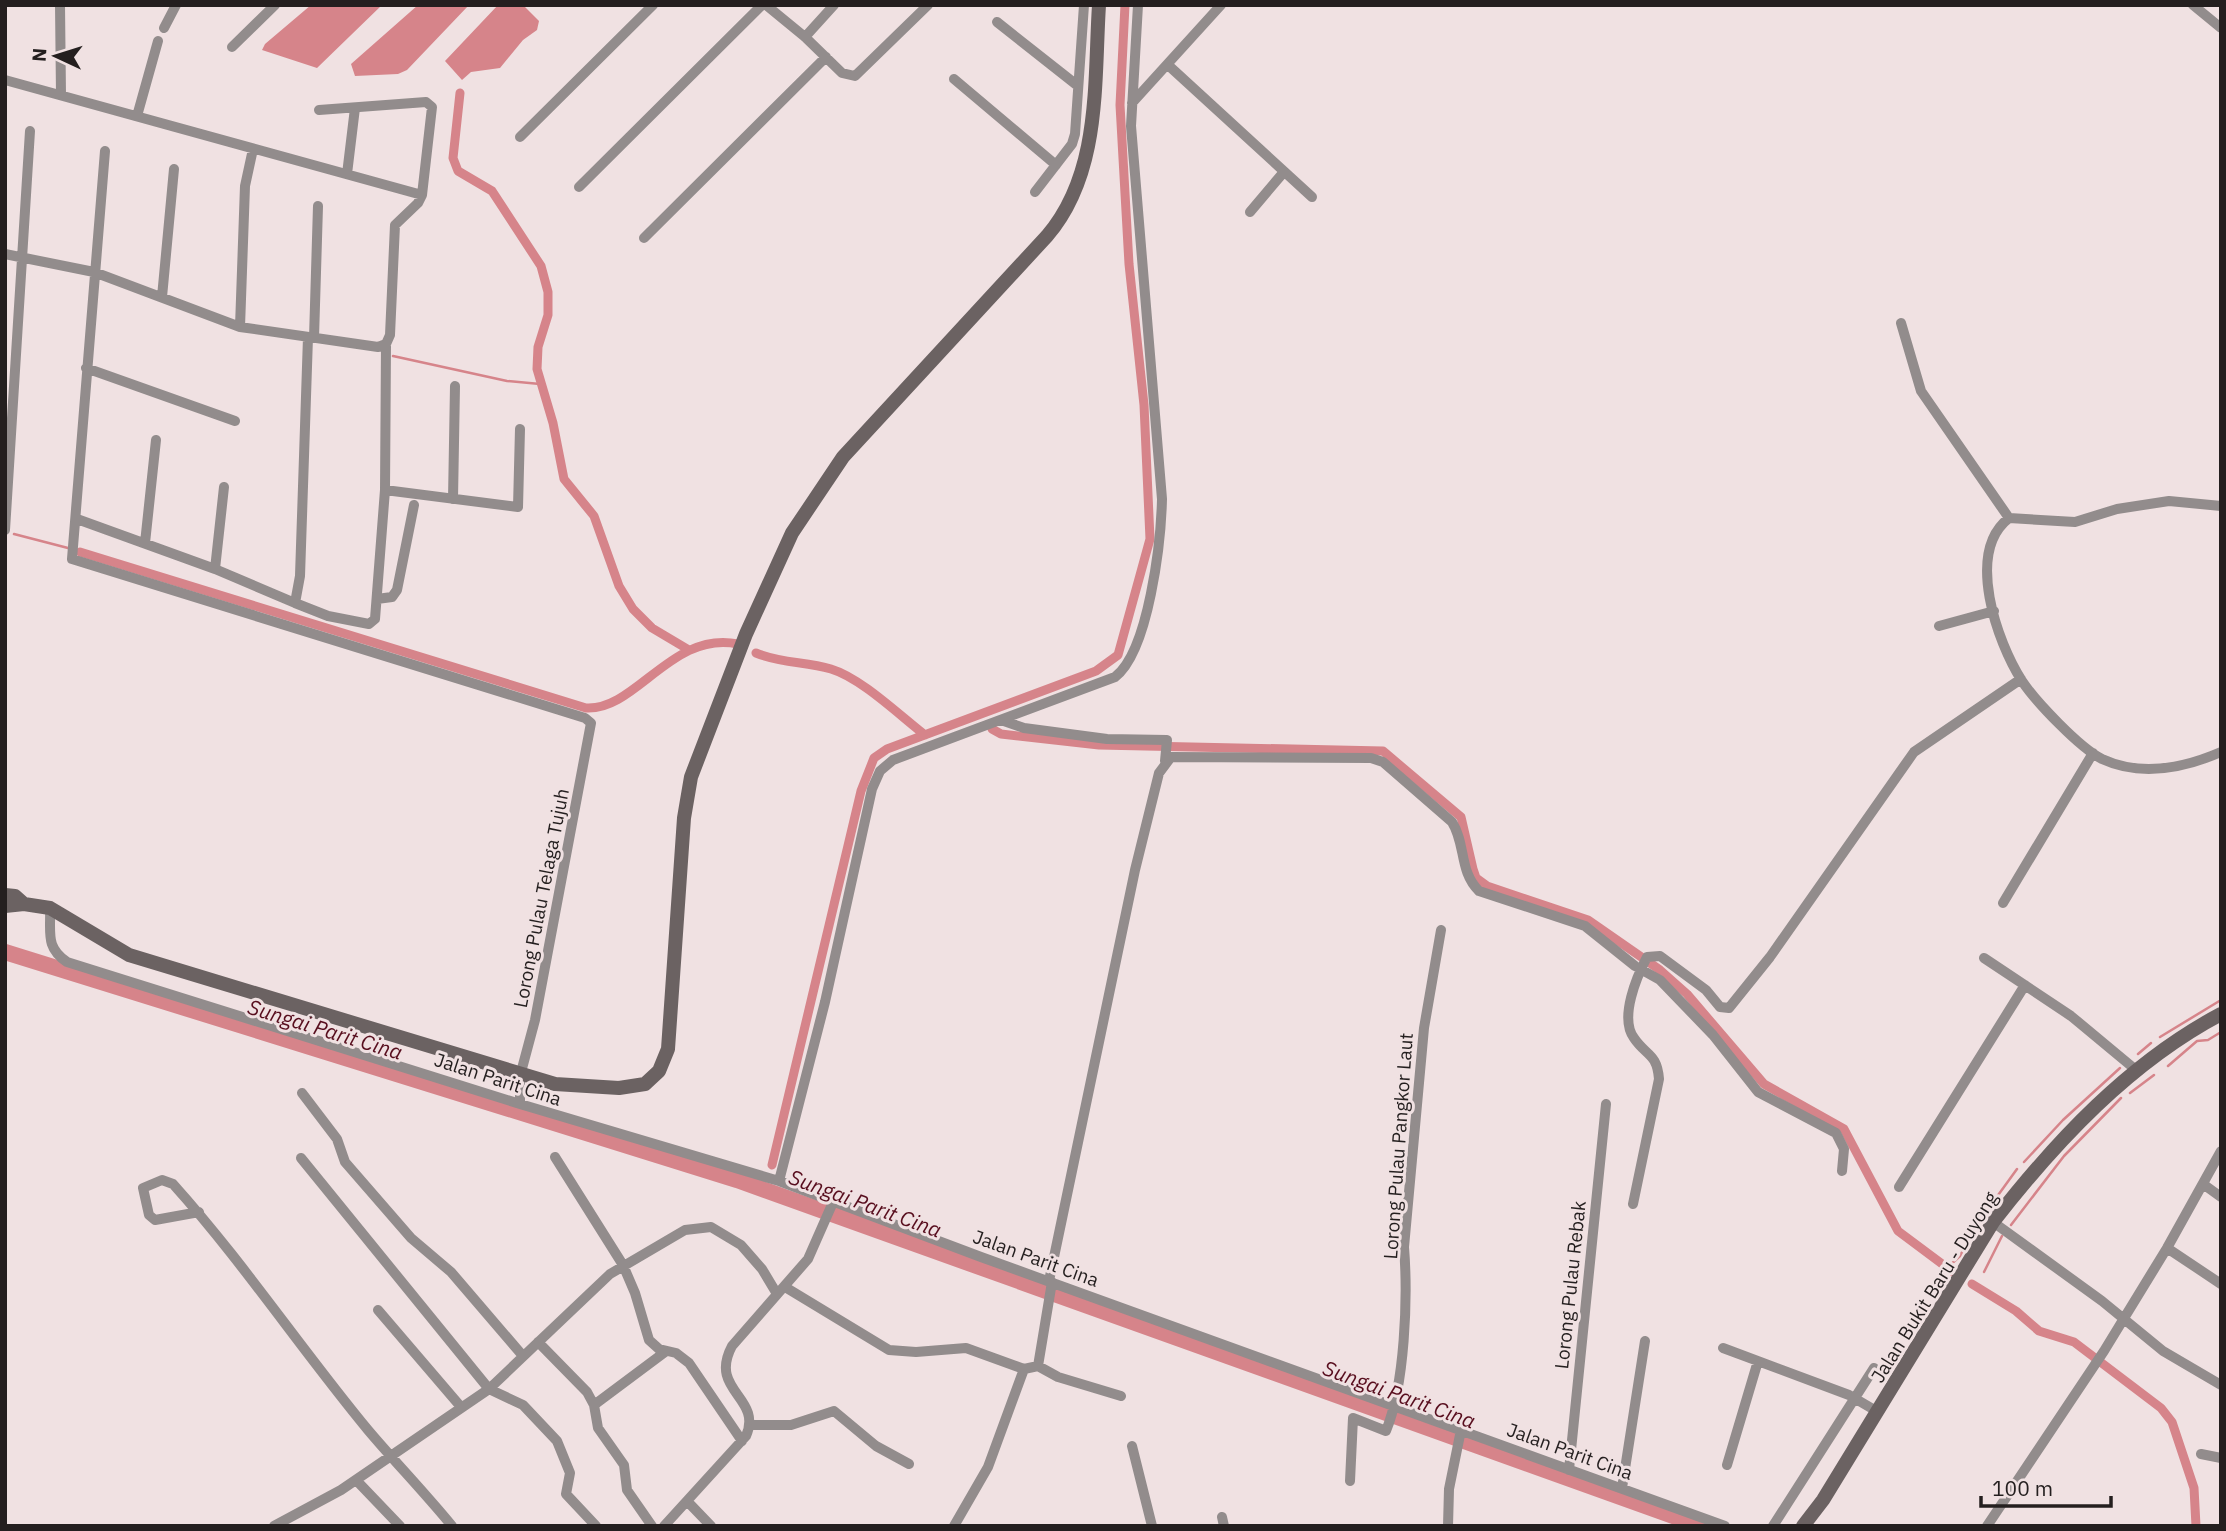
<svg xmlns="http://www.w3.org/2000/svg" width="2226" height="1531" font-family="'IBM Plex Sans',sans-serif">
<rect width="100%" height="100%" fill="#f0e1e2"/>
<!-- water -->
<path fill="#d6848a" d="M 311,5 L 382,5 L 317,68 L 262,50 L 265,44 Z
M 418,5 L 469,5 L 407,70 L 398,74 L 355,76 L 351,64 Z
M 498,5 L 523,5 L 539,21 L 537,30 L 523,40 L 500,68 L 471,72 L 462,80 L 445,61 Z"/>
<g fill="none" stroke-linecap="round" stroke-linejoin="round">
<!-- stream -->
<path stroke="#d6848a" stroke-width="2.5" d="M 393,356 L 507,381 L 540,384
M 14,534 L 68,548
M 2160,1037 L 2221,1000
M 2138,1054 L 2151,1043
M 2168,1066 L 2197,1041 L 2208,1040 L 2221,1032
M 2130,1093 L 2154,1075
M 2024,1162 L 2063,1120 L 2120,1068
M 2011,1225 L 2064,1156 L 2121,1098
M 1947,1268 L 1960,1256 L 1975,1227 L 2017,1169
M 1984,1272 L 2002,1236"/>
<!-- canal -->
<path stroke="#d6848a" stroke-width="9" d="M 460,93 L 453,158 L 458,171 L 492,191 L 541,266 L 548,292 L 548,315 L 538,347 L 537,369 L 553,423 L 564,479 L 594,516 L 619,586 L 633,609 L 652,628 L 689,650
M 80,552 L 586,708 C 636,711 672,630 738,644
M 756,653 C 783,664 805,661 831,669 C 861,678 899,715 925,735
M 992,729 L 1001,734 L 1099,745 L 1383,751 L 1461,817 L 1473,869 L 1476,878 L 1487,886 L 1588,920 L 1660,970 L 1687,994 L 1764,1084 L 1844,1129 L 1898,1231 L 1953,1272
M 772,1165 L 861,791 L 874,758 L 887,749 L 1096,671 L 1118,655 L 1150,539 L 1144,405 L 1129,264 L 1120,105 L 1125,5
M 1972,1284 L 2016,1311 L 2039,1331 L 2074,1342 L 2161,1408 L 2172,1422 L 2194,1488 L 2196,1526"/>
<!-- river -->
<path stroke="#d6848a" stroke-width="16" d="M 5,952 L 737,1180 L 1701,1526"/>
<!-- minor -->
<path stroke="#928c8c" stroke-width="10" d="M 60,5 L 61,95
M 766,5 L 805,37 L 842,73 L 855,76 L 928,5
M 2193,5 L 2221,28
M 997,22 L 1078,86
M 164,28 L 176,5
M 805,37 L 834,5
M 232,47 L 275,5
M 1168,65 L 1312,197
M 954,79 L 1056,165
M 5,80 L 422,195
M 1132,103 L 1221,5
M 137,116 L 158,41
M 520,137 L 653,5
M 105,151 L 72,559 L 585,718 L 591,723 L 535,1020 L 520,1076 L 520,1104
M 347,174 L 355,108
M 579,187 L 762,5
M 1035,192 L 1072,144 L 1075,134 L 1084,5
M 1250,212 L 1283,173
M 644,238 L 826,57
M 5,254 L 94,272 L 240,327 L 378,347 L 386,344
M 162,297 L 174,169
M 1901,323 L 1921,391 L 2009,518
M 240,327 L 245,186 L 253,149
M 314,338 L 318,206
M 86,368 L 235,421
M 385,490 L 518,507 L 520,429
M 453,499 L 455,386
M 2221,506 L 2169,501 L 2117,509 L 2075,522 L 2009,518 C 1965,552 1997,642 2022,681 C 2036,702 2080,748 2102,759 C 2141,777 2184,768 2221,752
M 77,519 L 215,569 L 224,487
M 5,530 L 30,131
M 145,543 L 156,440
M 215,569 L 295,603 L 300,576 L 308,337
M 377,599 L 392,597 L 397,590 L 414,505
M 295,603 L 328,616 L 369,624 L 375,619 L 385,490 L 386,344 L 390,335 L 395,225 L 418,203 L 422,195 L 432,107 L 426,102 L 319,110
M 1939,626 L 1994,611
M 1001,720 L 1024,728 L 1107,739 L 1167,740 L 1165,761
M 2003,903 L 2093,753
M 50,908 C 51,933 45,947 67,962 L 520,1104 L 779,1181 L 981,1257 L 1725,1526
M 1984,958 L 2071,1016 L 2136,1070
M 302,1093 L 337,1139 L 345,1162 L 411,1238 L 451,1272 L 523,1356
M 555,1157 L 623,1265 L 635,1293 L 649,1340 L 659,1349 L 676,1353 L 689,1363 L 742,1441
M 301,1158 L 489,1389 L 523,1405 L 557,1441 L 570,1473 L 566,1494 L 596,1526
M 779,1181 L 825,1002 L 872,789 L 880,771 L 893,760 L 1115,677 C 1149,651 1161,541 1162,499 L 1131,126 L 1138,5
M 2203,1184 L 2221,1197
M 1899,1187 L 2025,985
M 1633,1204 L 1659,1079 C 1657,1053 1646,1056 1634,1038 C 1619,1018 1637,976 1647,957 L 1660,956 L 1706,990 L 1720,1007 L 1729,1008 L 1770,957 L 1914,752 L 2021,679
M 199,1212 L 155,1220 L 149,1215 L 143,1188 L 162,1180 L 173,1184 C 243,1262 301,1349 368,1430 C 395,1462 425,1493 452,1526
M 1993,1222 L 2102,1301 L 2163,1351 L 2221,1385
M 2167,1248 L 2221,1284
M 1049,1281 L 1135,870 L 1159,773 L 1171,757 L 1371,758 L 1383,762 L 1452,822 C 1466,844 1459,872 1479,891 L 1585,926 L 1635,966 L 1660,980 L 1713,1035 L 1758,1092 L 1836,1133 L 1844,1149 L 1842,1171
M 785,1287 L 889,1350 L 916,1352 L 966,1348 L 1024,1369
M 378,1310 L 461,1407
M 538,1342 L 587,1392 L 594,1405 L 598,1428 L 624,1465 L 627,1490 L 652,1526
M 1723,1348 L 1849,1395 L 1878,1412
M 1038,1366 L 1052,1282
M 594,1405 L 665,1352
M 751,1425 L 791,1425 L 834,1411 L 876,1446 L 909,1464
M 1132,1446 L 1152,1526
M 2201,1454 L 2221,1458
M 1727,1465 L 1758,1361
M 1569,1470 L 1606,1104
M 356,1480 L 400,1526
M 1350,1481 L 1353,1418 L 1386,1431 C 1405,1384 1408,1298 1404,1247 L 1424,1028 L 1441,930
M 1622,1488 L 1645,1341
M 687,1501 L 711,1526
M 1222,1517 L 1224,1526
M 274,1526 L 341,1490 L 489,1389 L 610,1274 L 685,1230 L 711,1227 L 741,1245 L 762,1269 L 777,1294
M 664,1526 L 746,1436 C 763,1397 708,1391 732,1346 L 808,1259 L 834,1200
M 954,1526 L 988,1467 L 1024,1369 L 1038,1366 L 1058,1377 L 1121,1396
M 1448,1526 L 1449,1489 L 1461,1430
M 1773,1526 L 1874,1368
M 1987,1526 L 2104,1351 L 2167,1248 L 2221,1151"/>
<!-- secondary -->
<path stroke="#6b6262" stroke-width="14" d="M 5,895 L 15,896 L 24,904
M 5,906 L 24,904 L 50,908 L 129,955 L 555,1084 L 619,1088 L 645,1084 L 659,1071 L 668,1049 L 684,818 L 691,777 L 746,634 L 792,533 L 843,457 L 1047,236 C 1101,173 1094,83 1099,5
M 1803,1526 L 1823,1500 L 1993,1222 C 2056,1141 2130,1062 2221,1014"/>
</g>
<g text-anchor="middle" stroke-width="6" stroke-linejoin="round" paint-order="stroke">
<!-- street labels -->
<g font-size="19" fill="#241f1f" stroke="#f0e1e2">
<text transform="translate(541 898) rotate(-79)" y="7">Lorong Pulau Telaga Tujuh</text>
<text transform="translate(498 1079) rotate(18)" y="7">Jalan Parit Cina</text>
<text transform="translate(1398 1146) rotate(-86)" y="7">Lorong Pulau Pangkor Laut</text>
<text transform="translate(1036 1258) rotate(20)" y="7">Jalan Parit Cina</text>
<text transform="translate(1570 1285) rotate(-84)" y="7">Lorong Pulau Rebak</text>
<text transform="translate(1934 1287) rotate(-58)" y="7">Jalan Bukit Baru - Duyong</text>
<text transform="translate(1570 1451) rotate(20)" y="7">Jalan Parit Cina</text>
</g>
<!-- water labels -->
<g font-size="21" font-style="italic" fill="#580e1e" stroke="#f0e1e2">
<text transform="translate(325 1030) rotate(17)" y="7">Sungai Parit Cina</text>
<text transform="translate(865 1204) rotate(20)" y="7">Sungai Parit Cina</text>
<text transform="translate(1399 1395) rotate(20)" y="7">Sungai Parit Cina</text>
</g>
</g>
<!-- border -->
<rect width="2226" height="1531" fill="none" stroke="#241f1f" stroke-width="14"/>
<!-- north arrow -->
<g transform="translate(56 56) rotate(274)" stroke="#f0e1e2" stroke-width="5" paint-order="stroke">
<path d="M0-5L12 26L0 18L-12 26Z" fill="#241f1f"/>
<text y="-10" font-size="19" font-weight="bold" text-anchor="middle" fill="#241f1f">N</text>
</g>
<!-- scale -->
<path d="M1981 1496v10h130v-10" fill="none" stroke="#241f1f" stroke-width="3.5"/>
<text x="1992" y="1496" font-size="21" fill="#241f1f" stroke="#f0e1e2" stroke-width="5" paint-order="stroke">100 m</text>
</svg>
